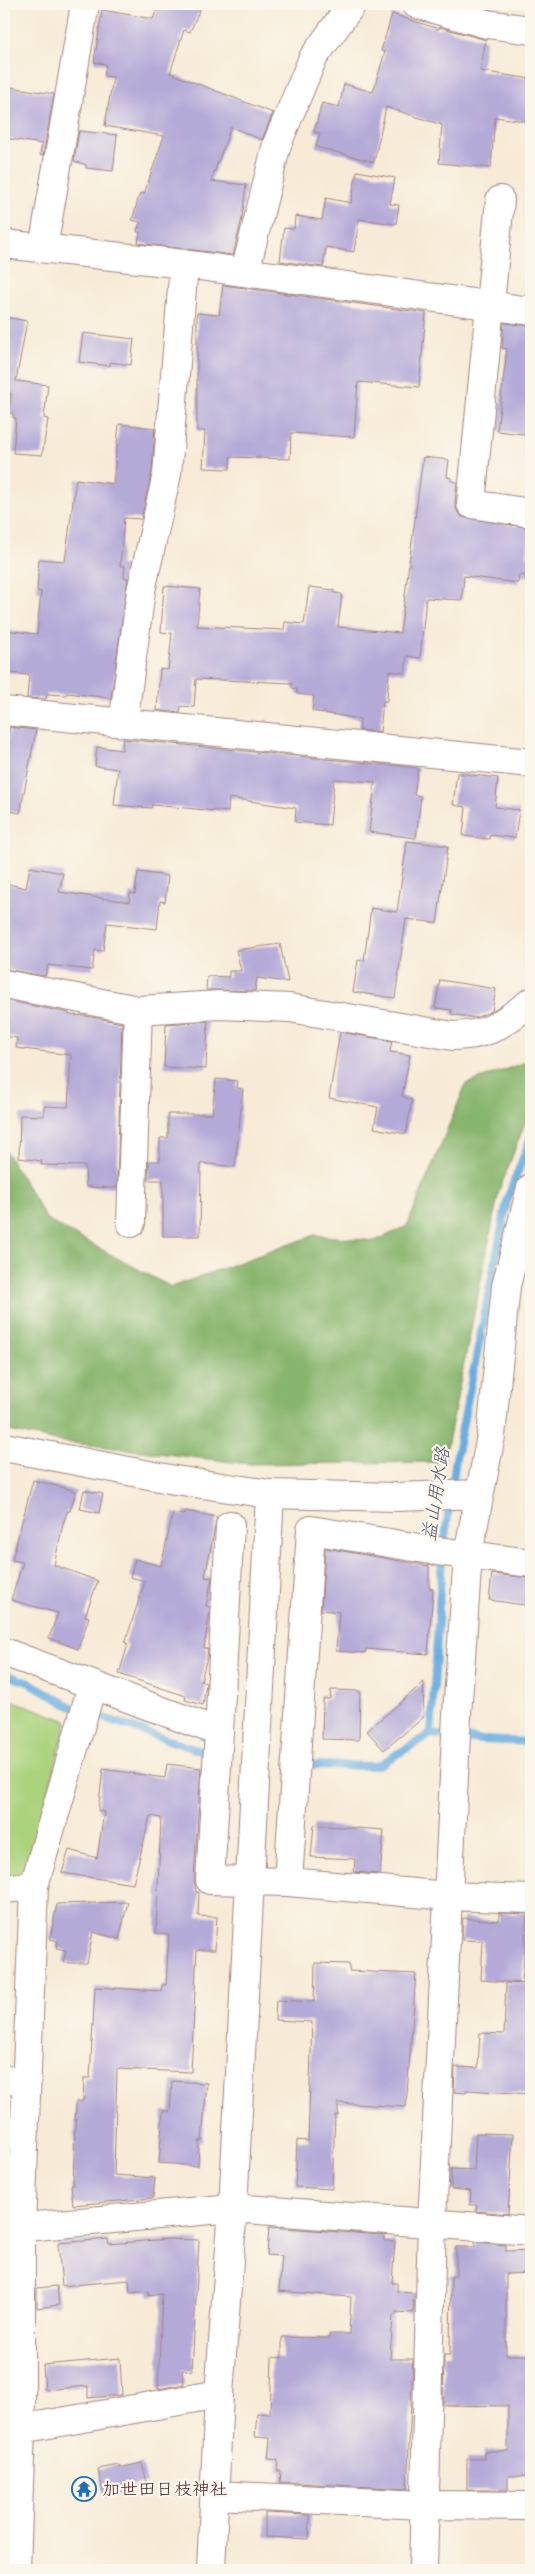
<svg xmlns="http://www.w3.org/2000/svg" width="535" height="2574" font-family="Itim,'Klee One',sans-serif">
<rect width="100%" height="100%" fill="#fbf7ec"/>
<filter id="ink" filterUnits="userSpaceOnUse"><feTurbulence type="fractalNoise" baseFrequency=".02" numOctaves="2"/><feDisplacementMap in="SourceGraphic" scale="10" xChannelSelector="R" yChannelSelector="G"/><feConvolveMatrix kernelMatrix="1 2 1 2 8 2 1 2 1" color-interpolation-filters="sRGB"/></filter>
<filter id="wash" filterUnits="userSpaceOnUse"><feTurbulence type="fractalNoise" baseFrequency=".0096" numOctaves="4" result="noise"/><feDisplacementMap in="SourceGraphic" scale="20" xChannelSelector="R" yChannelSelector="G"/><feGaussianBlur stdDeviation="1.12" result="paint"/><feColorMatrix in="noise" values="0 0 0 0 0 0 0 0 0 0 0 0 0 0 0 0 0 1.4 0 .05"/><feComposite in="paint" operator="in"/></filter>
<g filter="url(#wash)">
<rect width="100%" height="100%" fill="#f7ebd7"/>
<!-- green -->
<path fill="#abd37e" stroke="#7a7954" d="M 4,1697 L 67,1721 L 26,1874 L 4,1876 Z"/>
<!-- forest -->
<path fill="#88b56d" stroke="#696a4c" d="M 531,1060 L 531,1107 L 499,1191 L 444,1462 L 249,1464 L 57,1441 L 4,1430 L 4,1148 L 47,1220 L 171,1287 L 315,1235 L 375,1241 L 407,1226 L 466,1084 Z"/>
<g fill="none" stroke-linecap="round" stroke-linejoin="round">
<!-- stream -->
<path stroke="#6baee0" stroke-width="8" d="M 4,1674 L 30,1683 L 86,1715 L 102,1717 L 203,1752
M 431,1734 L 442,1559 L 456,1458 L 508,1197 L 531,1137
M 431,1734 L 481,1740 L 531,1742
M 310,1765 L 377,1766 L 431,1734"/>
</g>
<g id="blocks">
<!-- building -->
<path fill="#b4aad8" d="M 159,4 L 202,4 L 190,32 L 184,30 L 170,73 L 273,113 L 262,140 L 231,127 L 211,181 L 246,185 L 242,218 L 233,255 L 138,243 L 140,232 L 137,232 L 140,222 L 132,220 L 140,193 L 144,194 L 164,136 L 105,126 L 113,77 L 104,76 L 106,64 L 94,62 L 102,10 L 153,19 Z
M 473,4 L 492,4 L 491,9 Z
M 392,14 L 439,29 L 439,27 L 486,40 L 480,71 L 531,79 L 531,122 L 495,117 L 491,168 L 439,163 L 442,125 L 386,107 L 374,162 L 316,147 L 320,133 L 314,132 L 322,103 L 339,107 L 344,84 L 373,92 L 385,52 L 381,51 Z
M 4,86 L 54,94 L 43,156 L 40,155 L 42,144 L 4,138 Z
M 79,131 L 117,135 L 113,171 L 86,168 L 86,165 L 74,161 Z
M 357,171 L 395,178 L 390,204 L 399,205 L 396,224 L 359,219 L 354,252 L 326,247 L 323,267 L 280,261 L 284,228 L 294,229 L 295,216 L 322,220 L 326,198 L 351,203 Z
M 223,285 L 426,313 L 419,387 L 358,382 L 354,437 L 291,433 L 290,459 L 230,457 L 230,469 L 203,468 L 205,431 L 197,431 L 197,313 L 219,315 Z
M 4,317 L 27,321 L 16,381 L 48,385 L 44,418 L 48,419 L 42,455 L 13,453 L 16,418 L 13,418 L 13,413 L 9,413 L 11,393 L 4,392 Z
M 504,323 L 531,326 L 531,435 L 497,431 L 507,349 L 502,348 Z
M 83,333 L 134,339 L 131,365 L 110,362 L 110,366 L 79,362 Z
M 119,424 L 155,428 L 152,472 L 141,519 L 124,518 L 120,566 L 125,566 L 124,578 L 128,578 L 111,698 L 67,693 L 66,695 L 47,694 L 46,699 L 27,698 L 29,675 L 4,672 L 4,630 L 37,634 L 41,592 L 37,591 L 39,559 L 65,561 L 76,479 L 113,484 Z
M 423,457 L 449,460 L 447,477 L 451,478 L 451,481 L 457,482 L 455,503 L 457,511 L 462,517 L 530,528 L 527,557 L 531,557 L 531,577 L 519,575 L 518,583 L 464,576 L 462,600 L 426,598 L 420,658 L 407,656 L 405,673 L 389,671 L 387,701 L 383,701 L 380,732 L 359,730 L 360,719 L 312,711 L 314,696 L 297,694 L 297,689 L 292,688 L 292,683 L 196,679 L 194,707 L 181,706 L 180,713 L 157,710 L 160,669 L 168,670 L 172,633 L 161,632 L 164,586 L 200,589 L 197,626 L 284,630 L 285,622 L 304,624 L 309,587 L 334,590 L 334,593 L 342,594 L 338,627 L 400,633 Z
M 10,727 L 36,730 L 20,813 L 4,810 L 4,756 Z
M 123,739 L 418,768 L 414,795 L 421,796 L 416,838 L 369,832 L 375,782 L 334,779 L 330,825 L 295,822 L 296,808 L 229,798 L 228,812 L 152,805 L 151,808 L 114,805 L 118,769 L 95,766 L 97,747 L 122,750 Z
M 457,773 L 498,778 L 495,807 L 519,810 L 515,838 L 490,835 L 489,839 L 463,836 L 466,807 L 453,805 Z
M 407,841 L 448,846 L 437,923 L 406,919 L 395,998 L 353,992 L 358,960 L 364,961 L 371,908 L 397,912 Z
M 30,867 L 63,873 L 59,892 L 129,902 L 130,893 L 135,894 L 138,872 L 168,876 L 165,902 L 160,901 L 157,929 L 107,923 L 103,951 L 95,950 L 92,970 L 48,965 L 45,976 L 4,969 L 4,883 L 26,888 Z
M 280,944 L 288,982 L 257,978 L 255,991 L 206,990 L 207,976 L 229,977 L 229,971 L 241,971 L 236,950 Z
M 440,980 L 496,989 L 492,1011 L 475,1018 L 451,1014 L 452,1010 L 435,1008 Z
M 4,1000 L 69,1013 L 69,1015 L 86,1016 L 122,1023 L 117,1188 L 86,1187 L 85,1166 L 41,1165 L 42,1161 L 19,1158 L 20,1115 L 44,1116 L 44,1106 L 68,1107 L 71,1055 L 16,1048 L 17,1038 L 4,1036 Z
M 208,1021 L 206,1069 L 164,1067 L 166,1024 Z
M 340,1032 L 392,1041 L 390,1052 L 410,1055 L 402,1096 L 412,1100 L 406,1134 L 374,1128 L 378,1107 L 329,1098 Z
M 216,1079 L 238,1081 L 237,1088 L 243,1089 L 235,1167 L 201,1163 L 200,1236 L 163,1236 L 163,1180 L 148,1180 L 149,1161 L 160,1161 L 160,1138 L 168,1138 L 168,1114 L 212,1114 Z
M 33,1480 L 76,1491 L 70,1511 L 68,1511 L 64,1520 L 54,1565 L 98,1581 L 85,1616 L 89,1617 L 78,1649 L 49,1638 L 58,1613 L 11,1600 L 23,1562 L 12,1560 Z
M 84,1490 L 103,1494 L 99,1513 L 80,1509 Z
M 185,1511 L 217,1517 L 205,1577 L 212,1578 L 206,1606 L 210,1607 L 209,1617 L 204,1648 L 208,1649 L 207,1657 L 201,1681 L 206,1683 L 203,1705 L 185,1700 L 186,1696 L 119,1674 L 128,1644 L 125,1643 L 145,1581 L 130,1577 L 135,1559 L 161,1566 L 173,1513 L 184,1515 Z
M 325,1548 L 429,1566 L 429,1588 L 433,1589 L 428,1654 L 366,1649 L 365,1653 L 336,1651 L 339,1612 L 321,1610 Z
M 492,1574 L 531,1578 L 531,1606 L 489,1600 Z
M 424,1682 L 423,1718 L 384,1750 L 367,1731 Z
M 331,1690 L 360,1691 L 359,1740 L 322,1739 L 323,1699 L 330,1699 Z
M 167,1764 L 201,1768 L 194,1879 L 196,1892 L 199,1892 L 198,1916 L 217,1917 L 215,1950 L 197,1950 L 191,2072 L 117,2069 L 114,2175 L 155,2178 L 153,2198 L 73,2205 L 71,2185 L 73,2185 L 76,2101 L 83,2101 L 84,2078 L 90,2078 L 95,1987 L 161,1991 L 162,1985 L 166,1985 L 169,1934 L 156,1933 L 161,1818 L 150,1816 L 133,1884 L 62,1873 L 69,1850 L 97,1858 L 104,1812 L 98,1811 L 103,1769 L 165,1778 Z
M 314,1825 L 384,1830 L 380,1874 L 354,1872 L 355,1859 L 311,1857 Z
M 128,1902 L 119,1939 L 93,1932 L 87,1963 L 63,1963 L 66,1950 L 56,1948 L 58,1941 L 50,1939 L 57,1904 Z
M 499,1913 L 527,1914 L 522,1983 L 481,1980 L 483,1941 L 462,1940 L 463,1918 L 499,1921 Z
M 315,1963 L 349,1964 L 349,1971 L 416,1974 L 406,2107 L 338,2103 L 338,2115 L 335,2115 L 332,2189 L 295,2187 L 297,2140 L 308,2141 L 312,2022 L 275,2020 L 276,2000 L 314,2002 Z
M 506,1983 L 531,1984 L 531,2094 L 466,2090 L 466,2093 L 454,2092 L 455,2067 L 478,2068 L 480,2033 L 504,2034 Z
M 172,2081 L 207,2083 L 202,2141 L 199,2141 L 198,2166 L 159,2163 L 163,2111 L 170,2111 Z
M 476,2133 L 513,2134 L 508,2214 L 476,2211 L 477,2205 L 470,2205 L 471,2191 L 451,2189 L 451,2169 L 474,2170 Z
M 269,2227 L 384,2235 L 384,2241 L 395,2241 L 392,2283 L 397,2283 L 397,2292 L 414,2293 L 413,2313 L 396,2312 L 396,2315 L 393,2315 L 390,2359 L 413,2359 L 407,2489 L 280,2482 L 281,2471 L 277,2471 L 278,2460 L 268,2459 L 270,2438 L 255,2437 L 257,2413 L 270,2414 L 272,2357 L 282,2358 L 282,2337 L 329,2338 L 329,2334 L 349,2334 L 351,2297 L 279,2291 L 282,2256 L 267,2255 Z
M 108,2239 L 109,2244 L 167,2239 L 199,2240 L 192,2371 L 182,2370 L 184,2384 L 158,2389 L 162,2294 L 149,2296 L 149,2291 L 130,2293 L 129,2280 L 62,2286 L 58,2243 Z
M 475,2242 L 506,2245 L 506,2251 L 531,2250 L 531,2273 L 506,2274 L 506,2355 L 531,2355 L 531,2476 L 508,2476 L 508,2490 L 467,2490 L 467,2459 L 484,2459 L 484,2451 L 508,2451 L 508,2406 L 443,2405 L 444,2355 L 450,2355 L 451,2276 L 456,2276 L 456,2247 L 475,2247 Z
M 57,2286 L 59,2305 L 37,2308 L 37,2288 Z
M 120,2358 L 122,2395 L 88,2398 L 88,2386 L 45,2390 L 43,2365 Z
M 142,2463 L 147,2483 L 124,2488 L 125,2491 L 104,2496 L 98,2469 L 119,2465 L 119,2468 Z
M 265,2513 L 310,2515 L 309,2539 L 265,2537 Z"/>
</g>
</g>
<g filter="url(#ink)">
<use href="#blocks" fill-opacity="0" stroke="#a08581" stroke-width="1"/>
<g fill="none" stroke-linecap="round" stroke-linejoin="round">
<defs>
<path id="minor" d="M 416,4 L 487,24 L 531,30
M 500,200 L 471,504 L 531,513
M 4,244 L 184,264 L 531,311
M 43,248 L 85,4
M 245,272 L 277,144 L 313,58 L 352,4
M 4,711 L 531,763
M 123,723 L 141,591 L 167,474 L 184,264
M 4,984 L 138,1010 L 219,1005 L 290,1008 L 453,1036 C 492,1035 501,1024 531,1002
M 131,1223 L 138,1010
M 4,1447 L 175,1480 L 270,1494 L 396,1497 L 478,1494
M 4,1652 L 219,1732 L 210,1880 L 288,1882 L 311,1530 L 437,1551 L 531,1563
M 219,1732 L 230,1525
M 288,1882 L 449,1896 L 531,1899
M 4,1889 L 34,1886
M 4,2081 L 27,2078
M 4,2229 L 233,2208 L 531,2231
M 4,2432 L 219,2394
M 215,2495 L 423,2505 L 531,2506
M 16,2570 L 21,2429 L 21,2228 L 34,1886 L 92,1686
M 211,2570 L 219,2394 L 233,2208 L 270,1494
M 423,2570 L 432,2222 L 457,1715 L 468,1554 L 491,1436 L 506,1286 L 531,1188"/>
</defs>
<!-- minor casing -->
<use href="#minor" stroke="#a08581" stroke-width="30"/>
<!-- minor -->
<use href="#minor" stroke="#fff" stroke-width="28"/>
</g>
</g>
<!-- icons -->
<defs>
<symbol id="temple-ring" viewBox="-11 -11 22 22"><circle r="9.5" fill="#fbf7ec" stroke="#1f6fb2" stroke-width="1.5"/><path d="M0-6L5-2H3V0L6.5 2.5H4V6H1.5V3h-3V6H-4V2.5H-6.5L-3 0V-2H-5Z" fill="#1f6fb2"/></symbol>
</defs>
<g fill-rule="evenodd">
<use href="#temple-ring" x="70" y="2475" width="28" height="28"/>
</g>
<g text-anchor="middle" stroke-width="4.5" stroke-linejoin="round" paint-order="stroke">
<!-- poi labels -->
<g font-size="18" fill="#4a1f2b" stroke="#fbf7ec" text-anchor="start">
<text x="102" y="2495">加世田日枝神社</text>
</g>
<!-- water labels -->
<g font-size="19" font-style="italic" fill="#56516a" stroke="#fbf7ec">
<text transform="translate(435 1494) rotate(-81)" y="7">益山用水路</text>
</g>
</g>
<!-- margin -->
<rect width="535" height="2574" fill="none" stroke="#fbf7ec" stroke-width="20"/>
</svg>
